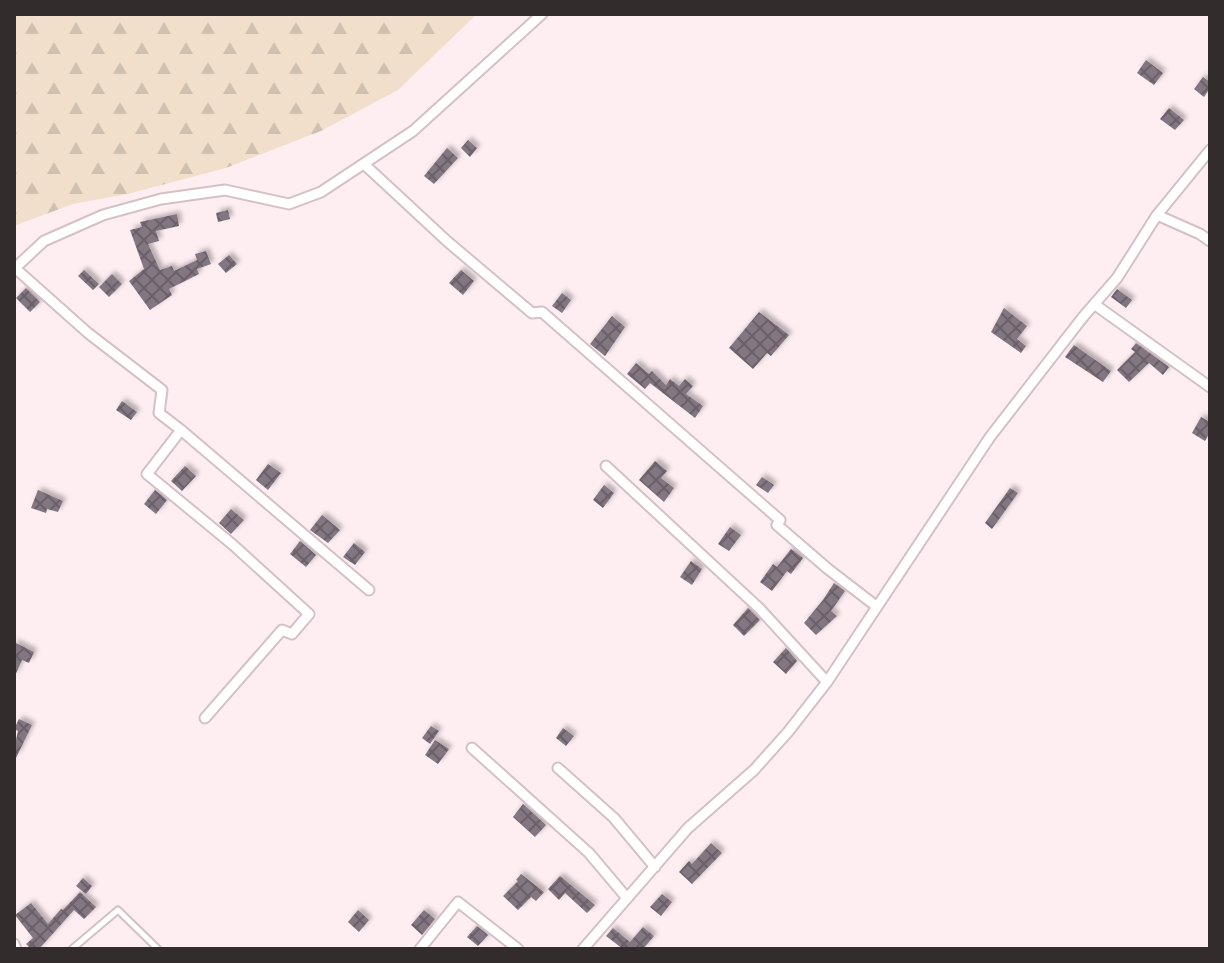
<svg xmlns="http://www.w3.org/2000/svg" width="1224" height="963" font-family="Spectral,serif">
<defs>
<pattern id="forest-firs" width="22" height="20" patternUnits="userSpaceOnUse" patternTransform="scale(2)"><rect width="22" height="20" fill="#f2dfcb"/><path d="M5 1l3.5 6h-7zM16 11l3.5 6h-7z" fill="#d0c0af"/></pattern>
<pattern id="building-cross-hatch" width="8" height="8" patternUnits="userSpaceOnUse" patternTransform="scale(2)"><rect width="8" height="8" fill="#827681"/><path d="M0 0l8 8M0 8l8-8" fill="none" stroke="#6b616a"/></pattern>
<filter id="shadow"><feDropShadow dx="3.5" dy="-3.5" stdDeviation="2" flood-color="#0004"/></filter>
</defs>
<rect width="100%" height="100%" fill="#feeef2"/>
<!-- forest -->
<path fill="url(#forest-firs)" d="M 14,14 L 477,14 L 398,90 L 321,131 L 226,168 L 128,194 L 73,204 L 14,226 Z"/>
<!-- building -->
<path fill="url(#building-cross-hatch)" filter="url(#shadow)" d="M 1146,60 L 1163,73 L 1154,85 L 1137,73 Z
M 1203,77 L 1210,82 L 1210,88 L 1204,97 L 1194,89 Z
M 1169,108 L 1184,120 L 1175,130 L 1160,119 Z
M 468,140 L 477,148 L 470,157 L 461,148 Z
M 447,148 L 458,158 L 434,184 L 424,176 Z
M 228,210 L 230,219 L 218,222 L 216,213 Z
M 177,214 L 179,226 L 156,231 L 159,241 L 148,244 L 160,270 L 172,266 L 174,271 L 197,260 L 195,254 L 206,251 L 211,264 L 197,269 L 199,274 L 169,289 L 172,295 L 150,310 L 129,281 L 144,269 L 130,230 L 142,227 L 140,222 Z
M 229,255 L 237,264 L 226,273 L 218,264 Z
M 84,270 L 99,284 L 93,290 L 78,276 Z
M 461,270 L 474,281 L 463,295 L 449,283 Z
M 112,274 L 122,284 L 109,297 L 99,287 Z
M 26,288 L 40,302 L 30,312 L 16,298 Z
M 1117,289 L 1132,300 L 1126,308 L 1111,297 Z
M 562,293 L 571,300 L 562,313 L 552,306 Z
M 1004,308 L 1027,326 L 1017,339 L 1026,346 L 1021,353 L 991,332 Z
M 759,312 L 789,335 L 771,356 L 767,353 L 753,369 L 729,348 Z
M 612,316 L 625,327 L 605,356 L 590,344 Z
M 1136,343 L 1169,367 L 1163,375 L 1149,363 L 1129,382 L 1117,370 L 1135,352 L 1131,349 Z
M 1074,345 L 1111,371 L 1103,382 L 1065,357 Z
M 636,363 L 649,374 L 652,371 L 666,385 L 670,379 L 679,386 L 685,379 L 693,386 L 686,394 L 703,406 L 695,418 L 650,383 L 645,389 L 627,374 Z
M 122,401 L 137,412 L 131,420 L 116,410 Z
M 1201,417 L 1210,422 L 1210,432 L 1205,441 L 1192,433 Z
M 655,461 L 667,471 L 661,478 L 674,488 L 664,502 L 639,480 Z
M 268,464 L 281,473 L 268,490 L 256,480 Z
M 185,466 L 196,476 L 182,491 L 171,481 Z
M 762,477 L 774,485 L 768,493 L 756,485 Z
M 604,485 L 614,493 L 603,508 L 593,500 Z
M 1010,488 L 1018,493 L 992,529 L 985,523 Z
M 38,490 L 63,501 L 58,512 L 47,509 L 46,513 L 31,508 Z
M 155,490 L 167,500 L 156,514 L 144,504 Z
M 231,509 L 244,520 L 231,534 L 219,523 Z
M 322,515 L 340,530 L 328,543 L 310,530 Z
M 730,527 L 741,535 L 729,551 L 718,544 Z
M 300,541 L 316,555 L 306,567 L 290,554 Z
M 354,543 L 365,552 L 355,565 L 343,557 Z
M 791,549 L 803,558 L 791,574 L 787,571 L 772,591 L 760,582 L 773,564 L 777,567 Z
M 691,561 L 702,569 L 692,585 L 680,577 Z
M 834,583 L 845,591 L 831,611 L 837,616 L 816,635 L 804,623 L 823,600 Z
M 748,608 L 760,620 L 744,636 L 733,625 Z
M 14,642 L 34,652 L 29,663 L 22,660 L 14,678 Z
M 786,648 L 797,661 L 786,674 L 773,662 Z
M 19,719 L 32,725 L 16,758 L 14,749 L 18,731 L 14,729 Z
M 431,726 L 439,731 L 430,744 L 422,738 Z
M 563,728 L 574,736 L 566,746 L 556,738 Z
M 435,740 L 449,749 L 438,764 L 425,755 Z
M 523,804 L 546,825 L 535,837 L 513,817 Z
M 711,843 L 722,853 L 692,884 L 679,872 L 689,861 L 692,864 Z
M 521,874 L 544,892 L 536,901 L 531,897 L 518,910 L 503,896 L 518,881 L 516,880 Z
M 560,876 L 595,905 L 587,913 L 565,893 L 559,900 L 548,889 Z
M 83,878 L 92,886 L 86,894 L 76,886 Z
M 80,892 L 96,907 L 84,919 L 74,910 L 39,949 L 31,949 L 26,944 L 33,938 L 15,915 L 31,903 L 48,924 L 61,909 L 63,910 Z
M 662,894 L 672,902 L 661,916 L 650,907 Z
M 358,910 L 369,920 L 359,932 L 348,922 Z
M 424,910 L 435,919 L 422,935 L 411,925 Z
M 477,926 L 488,935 L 478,946 L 467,937 Z
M 643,927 L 654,936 L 643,949 L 623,949 L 606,936 L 613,928 L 630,942 Z"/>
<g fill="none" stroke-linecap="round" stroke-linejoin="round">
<defs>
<path id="service" d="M 72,949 L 118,910 L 158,949"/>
<path id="minor" d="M 365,165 L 448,242 L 532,313 L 542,312 L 780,520 L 777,525 L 828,569 L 876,606
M 1157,215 L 1200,234 L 1210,241
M 15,268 L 88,333 L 162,390 L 159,413 L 181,430 L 369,590
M 14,269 L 44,241 L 103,215 L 161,199 L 225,190 L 289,204 L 321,192 L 413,131 L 542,14
M 1094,304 L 1210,387
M 181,430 L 147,474 L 232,544 L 309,614 L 292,634 L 282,630 L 205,718
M 606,466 L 759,608 L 827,682
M 472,748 L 589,853 L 627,898
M 558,768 L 614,818 L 655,867
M 14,944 L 16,949
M 420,949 L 458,902 L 518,949
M 583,949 L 688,828 L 754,770 L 788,732 L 827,682 L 990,437 L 1083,317 L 1117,278 L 1157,215 L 1210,150"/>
</defs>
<!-- service casing -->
<use href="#service" stroke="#d4c1c6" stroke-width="9"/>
<!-- minor casing -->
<use href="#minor" stroke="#d4c1c6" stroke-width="13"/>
<!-- service -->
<use href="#service" stroke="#fff" stroke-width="5"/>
<!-- minor -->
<use href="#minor" stroke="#fff" stroke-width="9"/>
</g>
<!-- border -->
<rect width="1224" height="963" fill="none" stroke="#332c2d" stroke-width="32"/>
</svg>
